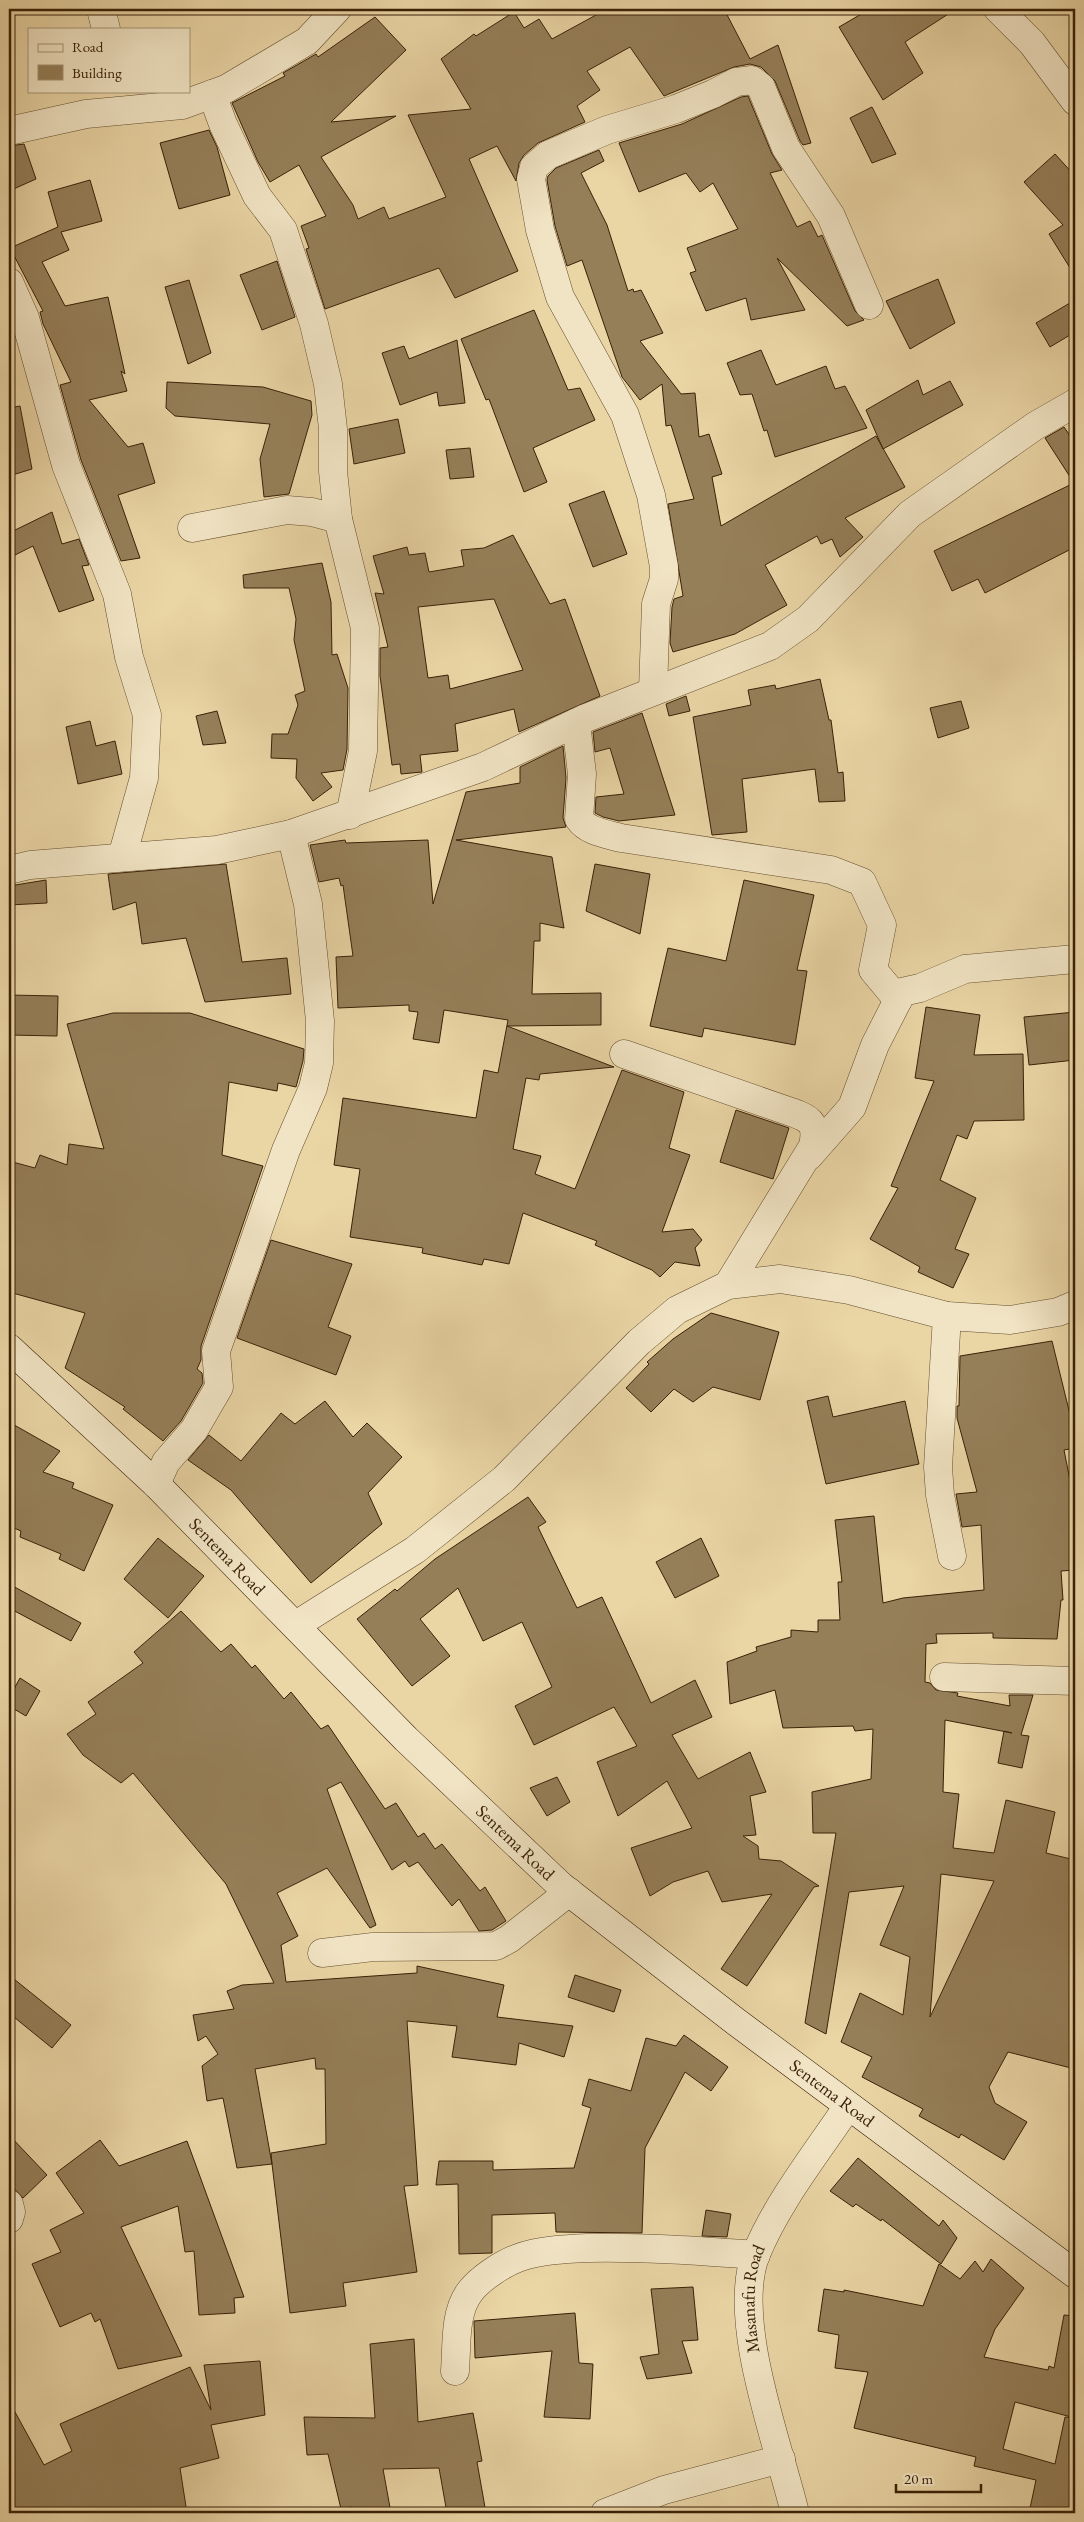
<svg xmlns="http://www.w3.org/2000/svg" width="1084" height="2522" font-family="'EB Garamond',serif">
<rect width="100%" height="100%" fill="#ead5a5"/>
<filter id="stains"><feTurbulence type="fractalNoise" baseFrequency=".004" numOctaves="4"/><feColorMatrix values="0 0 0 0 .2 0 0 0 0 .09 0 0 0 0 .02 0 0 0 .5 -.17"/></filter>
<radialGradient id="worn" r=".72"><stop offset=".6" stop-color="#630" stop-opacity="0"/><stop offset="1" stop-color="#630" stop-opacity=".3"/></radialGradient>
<!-- building -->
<path fill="#957f59" stroke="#392107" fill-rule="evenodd" d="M 607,9 L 724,9 L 750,59 L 778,45 L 811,143 L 803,145 L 800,141 L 775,81 L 761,67 L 750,64 L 734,67 L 664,96 L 630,47 L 587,71 L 600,90 L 577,106 L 585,122 L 538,143 L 524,155 L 519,163 L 516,181 L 497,146 L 469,159 L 518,271 L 455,298 L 439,268 L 325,309 L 306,249 L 309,248 L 301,226 L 326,216 L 299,165 L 270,182 L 258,162 L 232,103 L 285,76 L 283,73 L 304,61 L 316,54 L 318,57 L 375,17 L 406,50 L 331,122 L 396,116 L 321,157 L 353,205 L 358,219 L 384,207 L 389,219 L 446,197 L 408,115 L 471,109 L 441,59 L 474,34 L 476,36 L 514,12 L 524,28 L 539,19 L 552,39 Z
M 870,9 L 956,9 L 905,42 L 923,73 L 883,100 L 839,27 Z
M 748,96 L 772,154 L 782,170 L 770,173 L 797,227 L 810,221 L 818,237 L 822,235 L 855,311 L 864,320 L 847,326 L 777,258 L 805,310 L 751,320 L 746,298 L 706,311 L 690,273 L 696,271 L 687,248 L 738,229 L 713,183 L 700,192 L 686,173 L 639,192 L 619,143 L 682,124 L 741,97 Z
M 872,107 L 896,154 L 872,163 L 850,118 Z
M 209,130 L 217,147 L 230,195 L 179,209 L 160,143 Z
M 24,144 L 36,179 L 9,191 L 9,146 Z
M 599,150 L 604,161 L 581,173 L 607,225 L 628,291 L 633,289 L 634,292 L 641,290 L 663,333 L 640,341 L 681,394 L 695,393 L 699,437 L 709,434 L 722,474 L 712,477 L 721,526 L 876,436 L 905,487 L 845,518 L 863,537 L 840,557 L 832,539 L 821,544 L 817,536 L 765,565 L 787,605 L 735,634 L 673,652 L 670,643 L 672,607 L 674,599 L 683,596 L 668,504 L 694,499 L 671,425 L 666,426 L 662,384 L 640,400 L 622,377 L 582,260 L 567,266 L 555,226 L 547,180 L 548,176 L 556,168 Z
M 1055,154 L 1075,176 L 1075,276 L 1049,234 L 1063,225 L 1024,182 Z
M 90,180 L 102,221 L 61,232 L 69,250 L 42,262 L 65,306 L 108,297 L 125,374 L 121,371 L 127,391 L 89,400 L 128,447 L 143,443 L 155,483 L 118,495 L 140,558 L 121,561 L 81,460 L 60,385 L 71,382 L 43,324 L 40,312 L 43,311 L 10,248 L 58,227 L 48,192 Z
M 277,261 L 295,317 L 262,330 L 240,275 Z
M 938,279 L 955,323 L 910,349 L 886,301 Z
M 189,280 L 211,353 L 188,364 L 165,287 Z
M 1075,300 L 1075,332 L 1050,347 L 1036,323 Z
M 534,310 L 568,390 L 580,388 L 595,420 L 533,448 L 547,482 L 524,492 L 489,399 L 486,400 L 461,339 Z
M 457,340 L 465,403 L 439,406 L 437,392 L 400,405 L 382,353 L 404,346 L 409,359 Z
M 761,350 L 776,385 L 826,366 L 835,389 L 845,386 L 867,428 L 775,457 L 767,430 L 764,431 L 752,394 L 740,395 L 727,363 Z
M 918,380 L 923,395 L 950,381 L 963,405 L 883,449 L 866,410 Z
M 167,382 L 263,387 L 311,401 L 312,415 L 289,494 L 264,497 L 260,459 L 270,424 L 175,416 L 166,408 Z
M 20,406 L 32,469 L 9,476 L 9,408 Z
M 398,419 L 405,453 L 354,464 L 349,429 Z
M 1064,427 L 1075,443 L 1075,547 L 985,593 L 978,579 L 952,591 L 934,551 L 1074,483 L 1045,438 Z
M 470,448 L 474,477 L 450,479 L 446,450 Z
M 604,491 L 627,554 L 593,567 L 569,504 Z
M 52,512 L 62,544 L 79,539 L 89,565 L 82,566 L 94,600 L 59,612 L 33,546 L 9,558 L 9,533 Z
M 513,535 L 550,604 L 565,599 L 600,696 L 519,732 L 514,709 L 455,724 L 458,751 L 420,755 L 422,772 L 401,774 L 400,764 L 392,765 L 380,676 L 380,648 L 388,647 L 375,593 L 384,594 L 373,556 L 407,547 L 409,555 L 425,553 L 429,572 L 464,566 L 461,550 L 484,548 ZM 494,599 L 523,670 L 450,689 L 448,675 L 428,678 L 418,607 Z
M 322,563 L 331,602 L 332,655 L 337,654 L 348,688 L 347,749 L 343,770 L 321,773 L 332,787 L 313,801 L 296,778 L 297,759 L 271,758 L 272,734 L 288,734 L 298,705 L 295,695 L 305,691 L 294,640 L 296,619 L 289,588 L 244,588 L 243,575 Z
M 820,679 L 829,720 L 831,720 L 838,773 L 843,772 L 845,801 L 819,802 L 815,769 L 742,779 L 747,832 L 712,835 L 693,717 L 751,705 L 748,690 L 775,685 L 776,689 Z
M 686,696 L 690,711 L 669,716 L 666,704 Z
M 961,701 L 969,728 L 938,738 L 930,708 Z
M 217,711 L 226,743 L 203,745 L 196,716 Z
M 642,713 L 675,815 L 619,821 L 603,817 L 595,813 L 596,797 L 624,794 L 610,748 L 595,752 L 593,732 Z
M 90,721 L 96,746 L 115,741 L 122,774 L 78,784 L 66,727 Z
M 563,746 L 566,778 L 563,818 L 566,827 L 456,840 L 552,857 L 564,928 L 540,923 L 540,941 L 534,941 L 532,994 L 601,993 L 601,1025 L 507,1026 L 614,1067 L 540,1074 L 539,1080 L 526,1078 L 513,1149 L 541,1156 L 535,1174 L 575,1189 L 622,1070 L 684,1092 L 669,1148 L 690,1155 L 662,1232 L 693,1229 L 702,1240 L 695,1248 L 700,1266 L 675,1262 L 660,1277 L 652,1270 L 595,1245 L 597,1241 L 523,1213 L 509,1264 L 484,1259 L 482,1265 L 422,1253 L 423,1248 L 350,1237 L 360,1169 L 334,1165 L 343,1098 L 476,1118 L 484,1070 L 498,1073 L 508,1020 L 444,1010 L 439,1043 L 413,1039 L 418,1012 L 409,1011 L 409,1005 L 338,1008 L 336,957 L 353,956 L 343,885 L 341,886 L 339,878 L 319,882 L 310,845 L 345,840 L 346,843 L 428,840 L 433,904 L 466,792 L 520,783 L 520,767 Z
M 226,864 L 242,962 L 287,958 L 291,994 L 205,1002 L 186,938 L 142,944 L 136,902 L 113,910 L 108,874 Z
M 595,864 L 650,874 L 640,934 L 586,911 Z
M 46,880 L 47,903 L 9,905 L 9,886 Z
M 744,880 L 814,895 L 797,970 L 807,971 L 795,1045 L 704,1028 L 702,1037 L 650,1026 L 668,948 L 726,961 Z
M 9,995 L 58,996 L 57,1036 L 9,1035 Z
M 926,1007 L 980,1015 L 974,1055 L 1023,1054 L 1024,1120 L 974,1121 L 967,1139 L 957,1135 L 940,1180 L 976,1198 L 955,1249 L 969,1254 L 953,1288 L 918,1272 L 920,1267 L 870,1239 L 898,1188 L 891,1186 L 934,1081 L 915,1078 Z
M 1075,1012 L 1075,1060 L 1029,1065 L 1024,1017 Z
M 113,1013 L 190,1013 L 304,1049 L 303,1061 L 296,1087 L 278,1083 L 277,1091 L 229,1082 L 222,1155 L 263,1166 L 201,1346 L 201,1360 L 197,1369 L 202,1373 L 203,1383 L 181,1421 L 163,1441 L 123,1409 L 125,1407 L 65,1368 L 85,1313 L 9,1292 L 9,1161 L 35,1168 L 40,1155 L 67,1165 L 69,1144 L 104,1149 L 67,1024 Z
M 736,1110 L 789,1128 L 773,1179 L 720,1162 Z
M 271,1240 L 352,1264 L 328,1327 L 351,1336 L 336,1375 L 237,1338 Z
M 711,1313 L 779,1332 L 760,1400 L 713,1387 L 693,1402 L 674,1389 L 651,1412 L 626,1388 L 649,1364 L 647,1362 L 673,1339 Z
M 1052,1341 L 1075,1435 L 1075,1448 L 1064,1450 L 1075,1506 L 1075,1511 L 1070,1512 L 1075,1550 L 1075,1570 L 1061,1571 L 1063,1600 L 1061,1600 L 1057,1639 L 993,1638 L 993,1633 L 936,1634 L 937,1643 L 926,1644 L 925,1682 L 930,1683 L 936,1690 L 958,1693 L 957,1696 L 1010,1706 L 1009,1695 L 1033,1695 L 1021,1735 L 1029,1736 L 1022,1768 L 998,1763 L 1004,1731 L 1012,1733 L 945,1720 L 943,1792 L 959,1794 L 953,1848 L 994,1853 L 1006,1800 L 1055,1812 L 1046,1853 L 1075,1860 L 1075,2069 L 1008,2052 L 989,2087 L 995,2103 L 1027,2122 L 1004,2160 L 961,2134 L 959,2138 L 919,2116 L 923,2109 L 862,2077 L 872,2057 L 841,2042 L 860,1993 L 903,2015 L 910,1957 L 880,1945 L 904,1886 L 849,1892 L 826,2034 L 805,2023 L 836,1833 L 813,1833 L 812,1792 L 871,1779 L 873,1729 L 855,1731 L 853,1726 L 783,1728 L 775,1690 L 730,1704 L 727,1662 L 757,1651 L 756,1647 L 791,1637 L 791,1630 L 818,1632 L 818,1620 L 840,1620 L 838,1582 L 842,1582 L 835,1520 L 874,1516 L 883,1603 L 903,1598 L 984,1590 L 981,1525 L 962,1527 L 956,1494 L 977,1492 L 957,1418 L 957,1406 L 959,1406 L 960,1356 ZM 941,1874 L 994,1881 L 930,2017 Z
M 828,1396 L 833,1417 L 905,1401 L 919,1464 L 826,1484 L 807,1401 Z
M 325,1401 L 353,1437 L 367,1423 L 402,1457 L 368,1493 L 382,1524 L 311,1583 L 231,1490 L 188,1460 L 209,1435 L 241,1461 L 281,1413 L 295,1424 Z
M 9,1422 L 60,1451 L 43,1472 L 74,1483 L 72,1488 L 113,1505 L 84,1571 L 59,1559 L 61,1554 L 20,1537 L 21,1531 L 9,1526 Z
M 528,1497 L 546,1522 L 538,1527 L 577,1608 L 602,1597 L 651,1703 L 695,1680 L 712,1717 L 672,1735 L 698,1779 L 750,1752 L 766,1792 L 750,1796 L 756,1835 L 743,1836 L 758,1846 L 759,1859 L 781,1861 L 819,1886 L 814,1887 L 747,1986 L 721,1969 L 772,1894 L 722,1902 L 708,1871 L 673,1882 L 650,1896 L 631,1848 L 692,1828 L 667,1781 L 618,1816 L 597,1762 L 637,1746 L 614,1707 L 534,1745 L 515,1706 L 552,1687 L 522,1622 L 483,1641 L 458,1588 L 420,1619 L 450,1656 L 412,1686 L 357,1619 L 395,1589 L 397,1591 L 435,1559 Z
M 158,1538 L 204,1576 L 168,1618 L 124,1579 Z
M 701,1538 L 719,1576 L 675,1598 L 656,1562 Z
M 9,1584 L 81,1623 L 71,1641 L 9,1608 Z
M 181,1611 L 221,1652 L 231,1644 L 252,1668 L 255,1665 L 284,1699 L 291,1692 L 321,1729 L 328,1725 L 385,1809 L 396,1803 L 418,1837 L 424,1833 L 435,1849 L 442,1844 L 480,1891 L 485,1887 L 506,1921 L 492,1930 L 479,1931 L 459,1899 L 452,1906 L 418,1862 L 409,1867 L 405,1861 L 392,1870 L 341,1782 L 327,1789 L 376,1925 L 370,1928 L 327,1868 L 277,1893 L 298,1936 L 281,1945 L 286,1982 L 417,1973 L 417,1966 L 504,1985 L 497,2017 L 573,2026 L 564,2057 L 519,2043 L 516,2065 L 452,2057 L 457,2026 L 407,2021 L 418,2185 L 404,2186 L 417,2272 L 343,2283 L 346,2306 L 290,2313 L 272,2164 L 237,2168 L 223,2098 L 207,2101 L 202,2066 L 218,2054 L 206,2036 L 198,2041 L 193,2015 L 234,2009 L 227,1991 L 242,1985 L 274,1983 L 226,1884 L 133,1773 L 121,1783 L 83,1755 L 67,1734 L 96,1714 L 88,1702 L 143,1663 L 134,1652 ZM 315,2058 L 316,2069 L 325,2069 L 326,2144 L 271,2153 L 272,2164 L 255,2069 Z
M 20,1678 L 40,1691 L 26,1716 L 9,1706 L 9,1698 Z
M 557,1777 L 570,1802 L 547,1816 L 530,1788 Z
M 9,1975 L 71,2025 L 52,2048 L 9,2013 Z
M 575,1975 L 621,1990 L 614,2012 L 568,1997 Z
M 684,2035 L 728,2067 L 711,2091 L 685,2072 L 645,2148 L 642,2233 L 556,2232 L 555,2213 L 492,2215 L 492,2253 L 459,2254 L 458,2184 L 436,2185 L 439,2161 L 493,2161 L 493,2170 L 574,2168 L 591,2108 L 582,2105 L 589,2079 L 631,2091 L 646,2038 L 676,2046 Z
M 9,2135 L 47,2175 L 23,2198 L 9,2183 Z
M 100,2140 L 119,2166 L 187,2141 L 244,2297 L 234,2298 L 235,2313 L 199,2315 L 194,2251 L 185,2252 L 178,2206 L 121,2227 L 182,2356 L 118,2369 L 100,2319 L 95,2322 L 91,2313 L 60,2327 L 32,2264 L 61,2252 L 50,2230 L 84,2213 L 56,2173 Z
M 858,2158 L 939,2226 L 943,2220 L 957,2238 L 941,2264 L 882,2219 L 881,2221 L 856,2204 L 853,2207 L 830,2191 Z
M 706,2210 L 731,2214 L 727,2237 L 702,2236 Z
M 991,2259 L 1024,2288 L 995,2329 L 984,2357 L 1048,2370 L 1049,2366 L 1054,2368 L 1064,2315 L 1075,2316 L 1075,2496 L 1070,2513 L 1029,2513 L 1036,2480 L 974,2466 L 976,2457 L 854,2428 L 868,2372 L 835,2368 L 839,2335 L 818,2331 L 824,2289 L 844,2292 L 844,2290 L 923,2306 L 939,2264 L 960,2279 L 975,2261 L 983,2272 ZM 1015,2402 L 1075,2418 L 1065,2417 L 1055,2464 L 1003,2449 Z
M 693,2287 L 698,2340 L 682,2341 L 692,2373 L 647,2379 L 640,2357 L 659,2354 L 651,2289 Z
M 575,2313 L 579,2363 L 593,2364 L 590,2419 L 544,2417 L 552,2351 L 475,2358 L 474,2321 Z
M 414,2339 L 418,2422 L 473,2413 L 482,2461 L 477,2462 L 486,2513 L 447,2513 L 439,2468 L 383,2469 L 391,2513 L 353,2513 L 352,2507 L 341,2509 L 328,2454 L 307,2455 L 304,2417 L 375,2418 L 370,2344 Z
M 260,2361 L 265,2415 L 211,2425 L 219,2458 L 180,2468 L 187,2513 L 9,2513 L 9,2401 L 44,2465 L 72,2451 L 60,2424 L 190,2367 L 211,2410 L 204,2365 Z"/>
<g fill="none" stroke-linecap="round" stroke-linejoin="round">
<defs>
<g id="street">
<path d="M 101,9 L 106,29"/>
<path d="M 998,9 L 1032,43 L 1075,101"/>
<path d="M 212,94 L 223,124 L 257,196 L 283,230 L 314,324 L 328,384 L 333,429 L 333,471 L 338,519 L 365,628 L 363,751 L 350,815"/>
<path d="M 9,131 L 86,114 L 182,105 L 226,89 L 307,41 L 337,9"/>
<path d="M 9,282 L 25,318 L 66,465 L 117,594 L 129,657 L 147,715 L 144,778 L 122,857"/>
<path d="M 192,528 L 287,510 L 312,512 L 338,519"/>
<path d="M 653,690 L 656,604 L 664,579 L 664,567 L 651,495 L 625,415 L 560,297 L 540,230 L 531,179 L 534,167 L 548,155 L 607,130 L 676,109 L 713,94 L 736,82 L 752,80 L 761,87 L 786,148 L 831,216 L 869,305"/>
<path d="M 576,723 L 582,774 L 579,819 C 588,832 607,834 621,838 L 831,870 L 862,882 L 882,925 L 873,970 L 898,1000"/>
<path d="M 9,870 L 30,865 L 217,850 L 291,834 L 483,767 L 586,718 L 770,646 L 808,619 L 910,514 L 1035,426 L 1075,403"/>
<path d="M 624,1054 L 788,1111 C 809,1118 818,1122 813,1146 L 728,1285"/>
<path d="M 809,1156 L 852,1107 L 875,1045 L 902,992 L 920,988 L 965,969 L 1075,959"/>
<path d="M 947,1316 L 938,1467 L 940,1495 L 952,1556"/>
<path d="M 156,1484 L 166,1462 L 194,1430 L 219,1387 L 216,1351 L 286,1150 L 313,1088 L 319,1063 L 320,1021 L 308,904 L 291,834"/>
<path d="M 296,1625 L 415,1550 L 504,1479 L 639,1342 L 677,1310 L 728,1285 L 780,1279 L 849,1290 L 947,1316 L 1010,1320 L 1058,1312 L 1075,1305"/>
<path d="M 944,1677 L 1075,1681"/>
<path d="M 322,1953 L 373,1947 L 496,1946 L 509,1939 L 569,1892"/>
<path d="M 9,2204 L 11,2212 L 9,2219"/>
<path d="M 455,2371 C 457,2346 454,2314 469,2293 C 479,2279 502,2264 518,2258 C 540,2250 566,2249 589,2248 C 645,2247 700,2251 756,2255"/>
<path d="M 605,2513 L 664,2490 L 781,2459"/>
<path id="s1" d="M 795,2513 C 779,2446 730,2319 756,2254 C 778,2201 816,2154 848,2106"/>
</g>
<g id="secondary">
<path id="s2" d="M 9,1348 L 156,1484 L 406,1739 L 561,1886 L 735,2021 L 1075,2274"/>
</g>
</defs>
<!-- street casing -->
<use href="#street" stroke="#654e2e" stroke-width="29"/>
<!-- secondary casing -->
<use href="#secondary" stroke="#392107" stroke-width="29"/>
<!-- street -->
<use href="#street" stroke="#f1e4c4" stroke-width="28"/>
<!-- secondary -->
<use href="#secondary" stroke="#f1e4c4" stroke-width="28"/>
</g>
<g text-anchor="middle" stroke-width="4" stroke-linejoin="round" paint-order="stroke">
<!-- street labels -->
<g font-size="18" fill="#392107" stroke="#f1e4c4">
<text dy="6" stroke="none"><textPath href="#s2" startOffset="302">Sentema Road</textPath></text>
<text dy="6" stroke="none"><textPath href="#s2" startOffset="708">Sentema Road</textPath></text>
<text dy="6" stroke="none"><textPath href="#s2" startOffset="1112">Sentema Road</textPath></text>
<text dy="6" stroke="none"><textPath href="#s1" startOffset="220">Masanafu Road</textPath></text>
</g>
</g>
<!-- margin -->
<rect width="1084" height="2522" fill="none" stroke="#ead5a5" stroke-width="30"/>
<rect x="10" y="10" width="1064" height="2502" fill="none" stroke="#392107" stroke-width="2.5"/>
<rect x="15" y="15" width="1054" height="2492" fill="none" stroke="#392107"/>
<!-- legend -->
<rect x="28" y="28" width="162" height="65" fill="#f1e4c4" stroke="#a79678"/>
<rect x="38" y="44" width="25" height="8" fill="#f1e4c4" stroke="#a79678"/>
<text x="72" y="52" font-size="15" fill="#392107">Road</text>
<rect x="38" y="65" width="25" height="15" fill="#957f59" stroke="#a79678"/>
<text x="72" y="78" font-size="15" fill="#392107">Building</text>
<!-- scale -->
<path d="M896 2484v8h85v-8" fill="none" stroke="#392107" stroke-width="2.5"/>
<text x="904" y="2484" font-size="15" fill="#392107" stroke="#f1e4c4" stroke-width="4" paint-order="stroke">20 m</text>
<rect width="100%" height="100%" filter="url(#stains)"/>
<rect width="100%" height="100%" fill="url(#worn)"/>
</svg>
